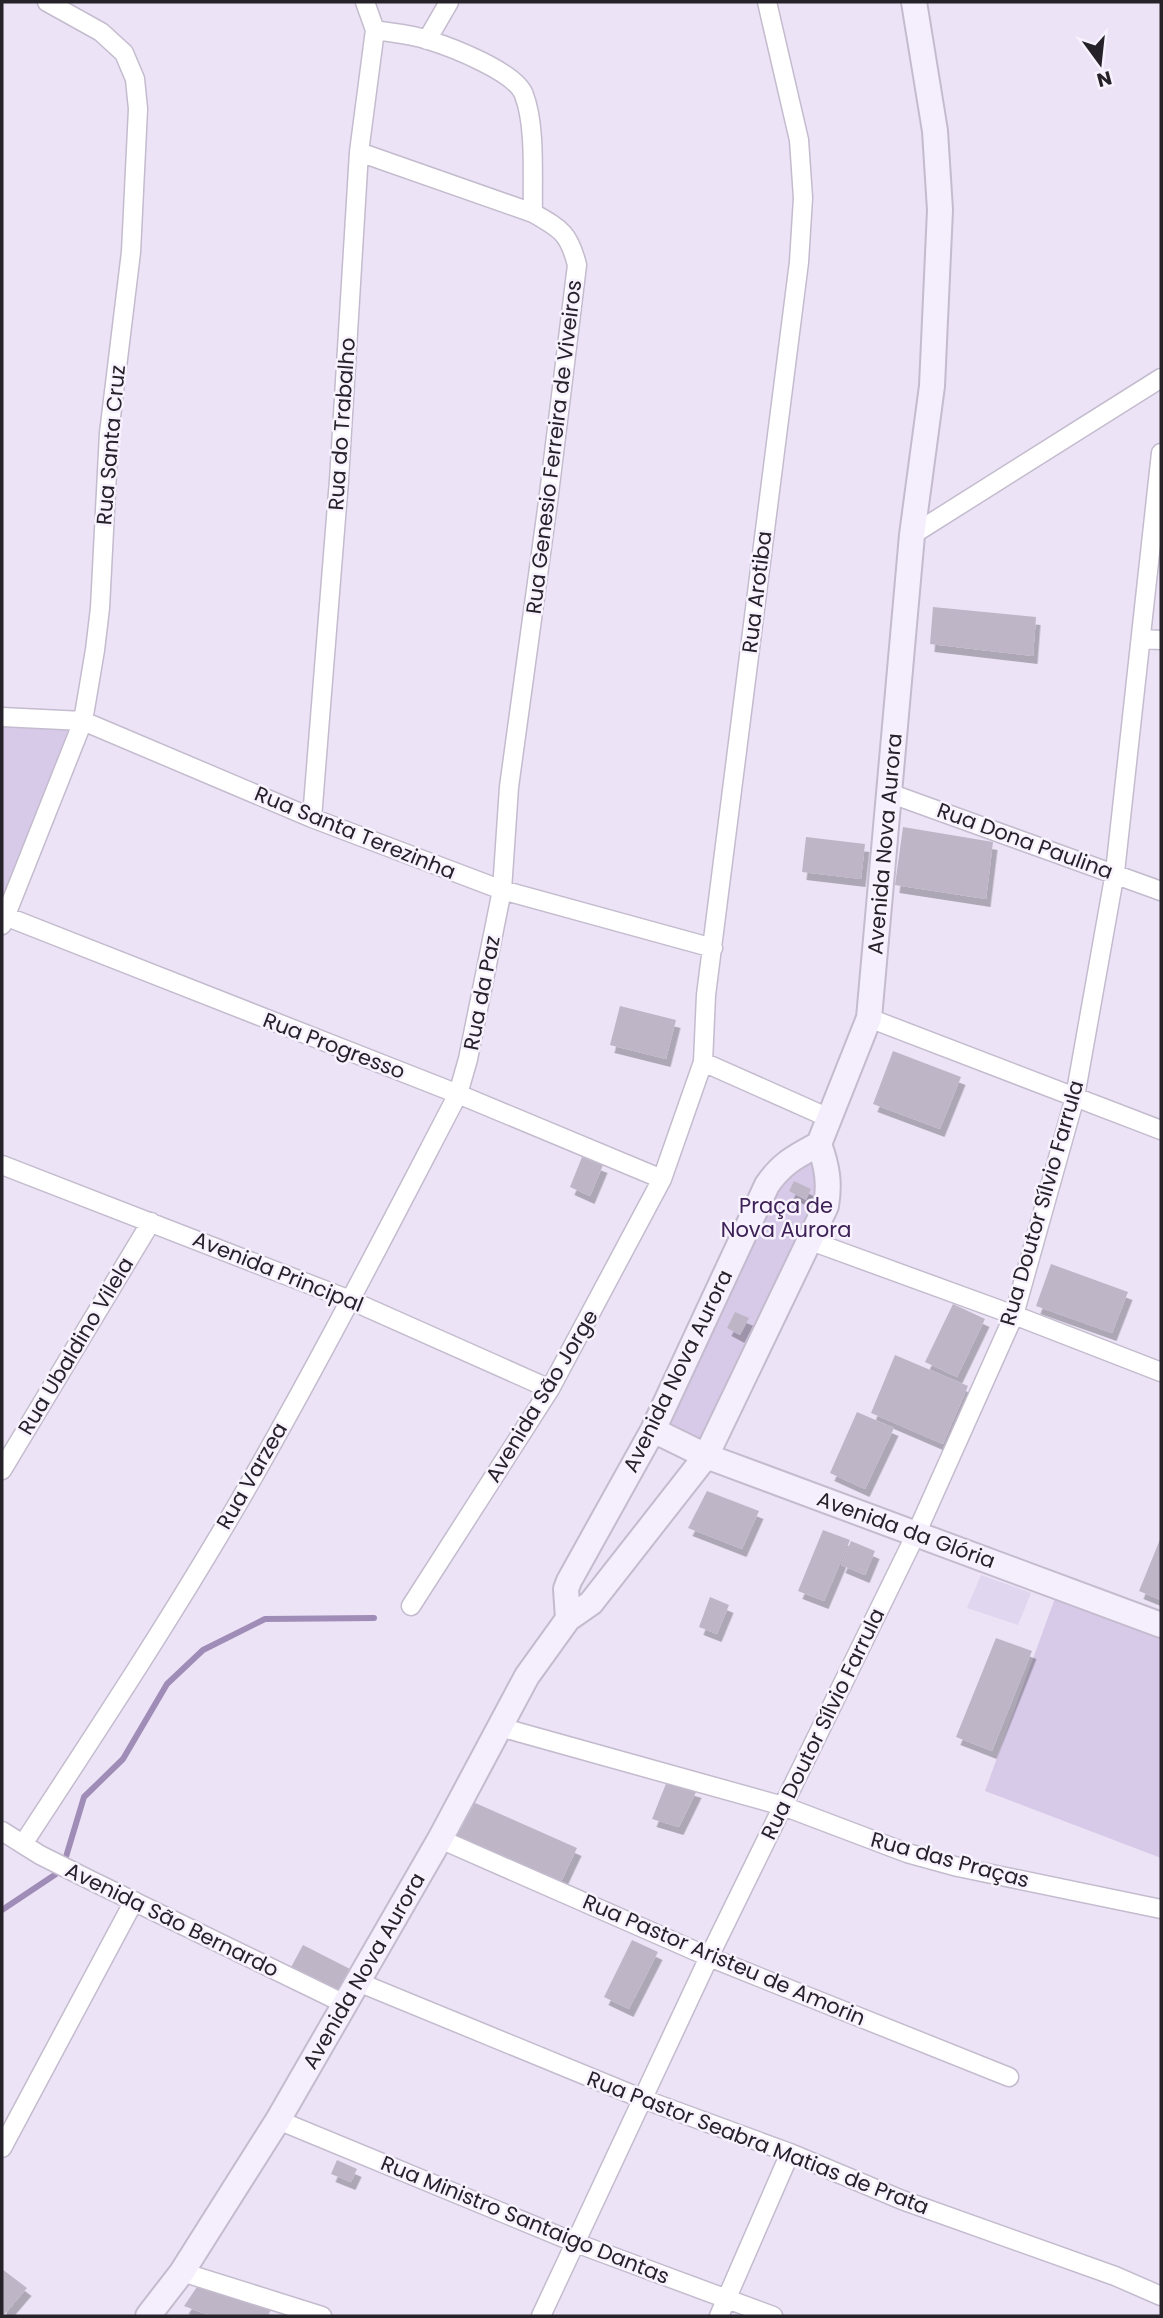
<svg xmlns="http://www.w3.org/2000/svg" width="1163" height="2318" font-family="Poppins,sans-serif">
<defs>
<filter id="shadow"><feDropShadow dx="4.5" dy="8" stdDeviation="0" flood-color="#0004"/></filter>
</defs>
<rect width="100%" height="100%" fill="#ece3f6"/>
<!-- built -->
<path fill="#e1d6ef" d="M 981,1575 L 1031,1593 L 1018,1625 L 967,1608 Z"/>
<!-- green -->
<path fill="#d7cae8" d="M 2,717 L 83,721 L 2,904 Z
M 819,1144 L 829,1187 L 706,1456 L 653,1430 L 758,1204 Z
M 1055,1598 L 1161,1638 L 1161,1858 L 985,1791 Z"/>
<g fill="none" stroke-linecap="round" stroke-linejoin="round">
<!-- stream -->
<path stroke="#a08db7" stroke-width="6" d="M 2,1910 L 62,1870 L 84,1797 L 123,1759 L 167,1684 L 203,1650 L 265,1619 L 374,1618"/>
</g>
<!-- building -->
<path fill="#beb6c7" filter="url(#shadow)" d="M 933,607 L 1036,617 L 1033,656 L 930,644 Z
M 903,827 L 993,842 L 986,899 L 895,885 Z
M 806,837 L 865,844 L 861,879 L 802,872 Z
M 620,1006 L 676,1020 L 666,1059 L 610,1045 Z
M 893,1051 L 961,1077 L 940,1129 L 873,1104 Z
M 582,1157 L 603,1165 L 590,1196 L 570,1187 Z
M 794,1181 L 811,1189 L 806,1200 L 789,1191 Z
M 1051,1264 L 1128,1292 L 1112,1333 L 1036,1306 Z
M 953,1304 L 985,1319 L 957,1377 L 925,1362 Z
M 735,1312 L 749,1318 L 740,1335 L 727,1328 Z
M 895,1355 L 968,1386 L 943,1444 L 871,1413 Z
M 857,1412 L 894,1428 L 865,1489 L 830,1473 Z
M 707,1491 L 759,1511 L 742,1549 L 688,1528 Z
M 823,1530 L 850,1540 L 824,1601 L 798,1591 Z
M 1161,1537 L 1161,1600 L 1139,1591 Z
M 851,1541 L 875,1551 L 865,1575 L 841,1565 Z
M 710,1597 L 729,1605 L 717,1634 L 699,1627 Z
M 996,1638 L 1032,1651 L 992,1751 L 956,1737 Z
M 667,1781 L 697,1790 L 679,1827 L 652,1819 Z
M 473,1802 L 577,1848 L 560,1884 L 453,1838 Z
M 632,1940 L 658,1952 L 629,2009 L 604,1997 Z
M 303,1945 L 352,1970 L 339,1993 L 290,1969 Z
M 337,2160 L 357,2169 L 351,2182 L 331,2174 Z
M 2,2269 L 27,2288 L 3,2316 L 2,2316 Z
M 199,2284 L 272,2309 L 267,2316 L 211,2316 L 184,2306 Z"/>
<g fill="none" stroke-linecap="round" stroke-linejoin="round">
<defs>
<path id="street" d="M 427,40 L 449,2
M 359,152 L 533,213
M 912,535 L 1161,378
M 1141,639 L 1161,640
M 2,717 L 83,721 L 312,818 L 502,890 L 713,948
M 889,793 L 1161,891
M 312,818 L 339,480 L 359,152 L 375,30 L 365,2
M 5,916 L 458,1094 L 662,1179
M 2,925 L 83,721 L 95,650 L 100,608 L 109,433 L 131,252 L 138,109 L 135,79 L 124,53 L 101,32 L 47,2
M 869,1018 L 1161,1130
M 703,1062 L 829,1118
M 2,1165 L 350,1300 L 550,1389
M 811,1241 L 1014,1315 L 1161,1372
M 2,1470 L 151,1222
M 411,1606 L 550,1389 L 662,1179 L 703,1062 L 706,995 L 799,262 L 803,198 L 799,140 L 767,2
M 500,1727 L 783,1806 L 907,1853 L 958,1867 L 1161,1909
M 2,1831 L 40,1855 L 90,1880 L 345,2004
M 440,1839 L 709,1957 L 1009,2077
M 23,1844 C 97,1731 172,1617 240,1500 C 317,1367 387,1230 458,1094 L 468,1059 L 502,890 L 509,787 L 548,502 L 577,265 C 569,233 561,229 533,213 C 532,178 536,126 524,95 C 516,72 451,47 428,40 C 411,34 392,33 375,30
M 358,1982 L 643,2099 L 790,2153 L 902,2200 L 1115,2276 L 1161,2296
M 278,2120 L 576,2243 L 773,2316
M 2,2148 L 134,1901
M 182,2272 L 322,2316
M 541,2316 L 709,1957 L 916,1534 L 1014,1315 L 1075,1097 L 1115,872 L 1161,453
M 719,2316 L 790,2153"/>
<path id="secondary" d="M 653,1430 L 706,1456 L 1161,1625
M 568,1619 L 566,1589 L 569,1581 L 653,1430 L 767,1185 C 782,1163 795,1157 819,1144
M 148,2316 L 182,2272 L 278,2120 L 440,1839 L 527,1676 L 568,1619 L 591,1603 L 706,1456 L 826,1206 C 830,1183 827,1166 819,1144 L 869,1018 L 912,535 L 932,386 L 940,210 L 935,131 L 914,2"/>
</defs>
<!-- street casing -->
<use href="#street" stroke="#c4bcce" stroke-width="21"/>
<!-- secondary casing -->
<use href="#secondary" stroke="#c4bcce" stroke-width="28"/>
<!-- street -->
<use href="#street" stroke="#fff" stroke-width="18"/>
<!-- secondary -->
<use href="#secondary" stroke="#f5eefd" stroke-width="24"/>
</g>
<g text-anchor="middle" stroke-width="5" stroke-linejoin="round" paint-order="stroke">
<!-- street labels -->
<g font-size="21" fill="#252229" stroke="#f7f2fe">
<text transform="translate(342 424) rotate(-86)" y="7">Rua do Trabalho</text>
<text transform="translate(111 445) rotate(-85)" y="7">Rua Santa Cruz</text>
<text transform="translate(554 447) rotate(-83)" y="7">Rua Genesio Ferreira de Viveiros</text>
<text transform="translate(757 592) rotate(-83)" y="7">Rua Arotiba</text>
<text transform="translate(355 833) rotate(22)" y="7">Rua Santa Terezinha</text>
<text transform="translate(1025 841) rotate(20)" y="7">Rua Dona Paulina</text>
<text transform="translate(885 844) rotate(-85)" y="7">Avenida Nova Aurora</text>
<text transform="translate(482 993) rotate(-79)" y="7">Rua da Paz</text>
<text transform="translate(334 1046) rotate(21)" y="7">Rua Progresso</text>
<text transform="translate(1042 1203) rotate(-74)" y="7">Rua Doutor Sílvio Farrula</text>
<text transform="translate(278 1272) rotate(22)" y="7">Avenida Principal</text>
<text transform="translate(76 1346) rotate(-59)" y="7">Rua Ubaldino Vilela</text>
<text transform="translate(678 1371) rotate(-64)" y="7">Avenida Nova Aurora</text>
<text transform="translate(542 1396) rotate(-59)" y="7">Avenida São Jorge</text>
<text transform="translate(252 1476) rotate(-60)" y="7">Rua Varzea</text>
<text transform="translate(906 1530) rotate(20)" y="7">Avenida da Glória</text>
<text transform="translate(823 1724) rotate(-64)" y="7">Rua Doutor Sílvio Farrula</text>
<text transform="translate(950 1860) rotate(15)" y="7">Rua das Praças</text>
<text transform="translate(172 1920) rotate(26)" y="7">Avenida São Bernardo</text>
<text transform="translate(724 1960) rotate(23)" y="7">Rua Pastor Aristeu de Amorin</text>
<text transform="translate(364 1971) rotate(-60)" y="7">Avenida Nova Aurora</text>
<text transform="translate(758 2143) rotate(21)" y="7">Rua Pastor Seabra Matias de Prata</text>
<text transform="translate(525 2220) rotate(22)" y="7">Rua Ministro Santaigo Dantas</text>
</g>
<!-- park labels -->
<g font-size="21" fill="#3e2257" stroke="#f7f2fe">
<text x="786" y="1213">Praça de<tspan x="786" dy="24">Nova Aurora</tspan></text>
</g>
</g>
<!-- border -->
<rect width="1163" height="2318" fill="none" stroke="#252229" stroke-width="7"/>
<!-- north arrow -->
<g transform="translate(1100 63) rotate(165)" stroke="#f7f2fe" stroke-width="5" paint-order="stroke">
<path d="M0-5L12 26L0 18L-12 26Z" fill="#252229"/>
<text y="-10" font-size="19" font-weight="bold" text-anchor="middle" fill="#252229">N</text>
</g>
</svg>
